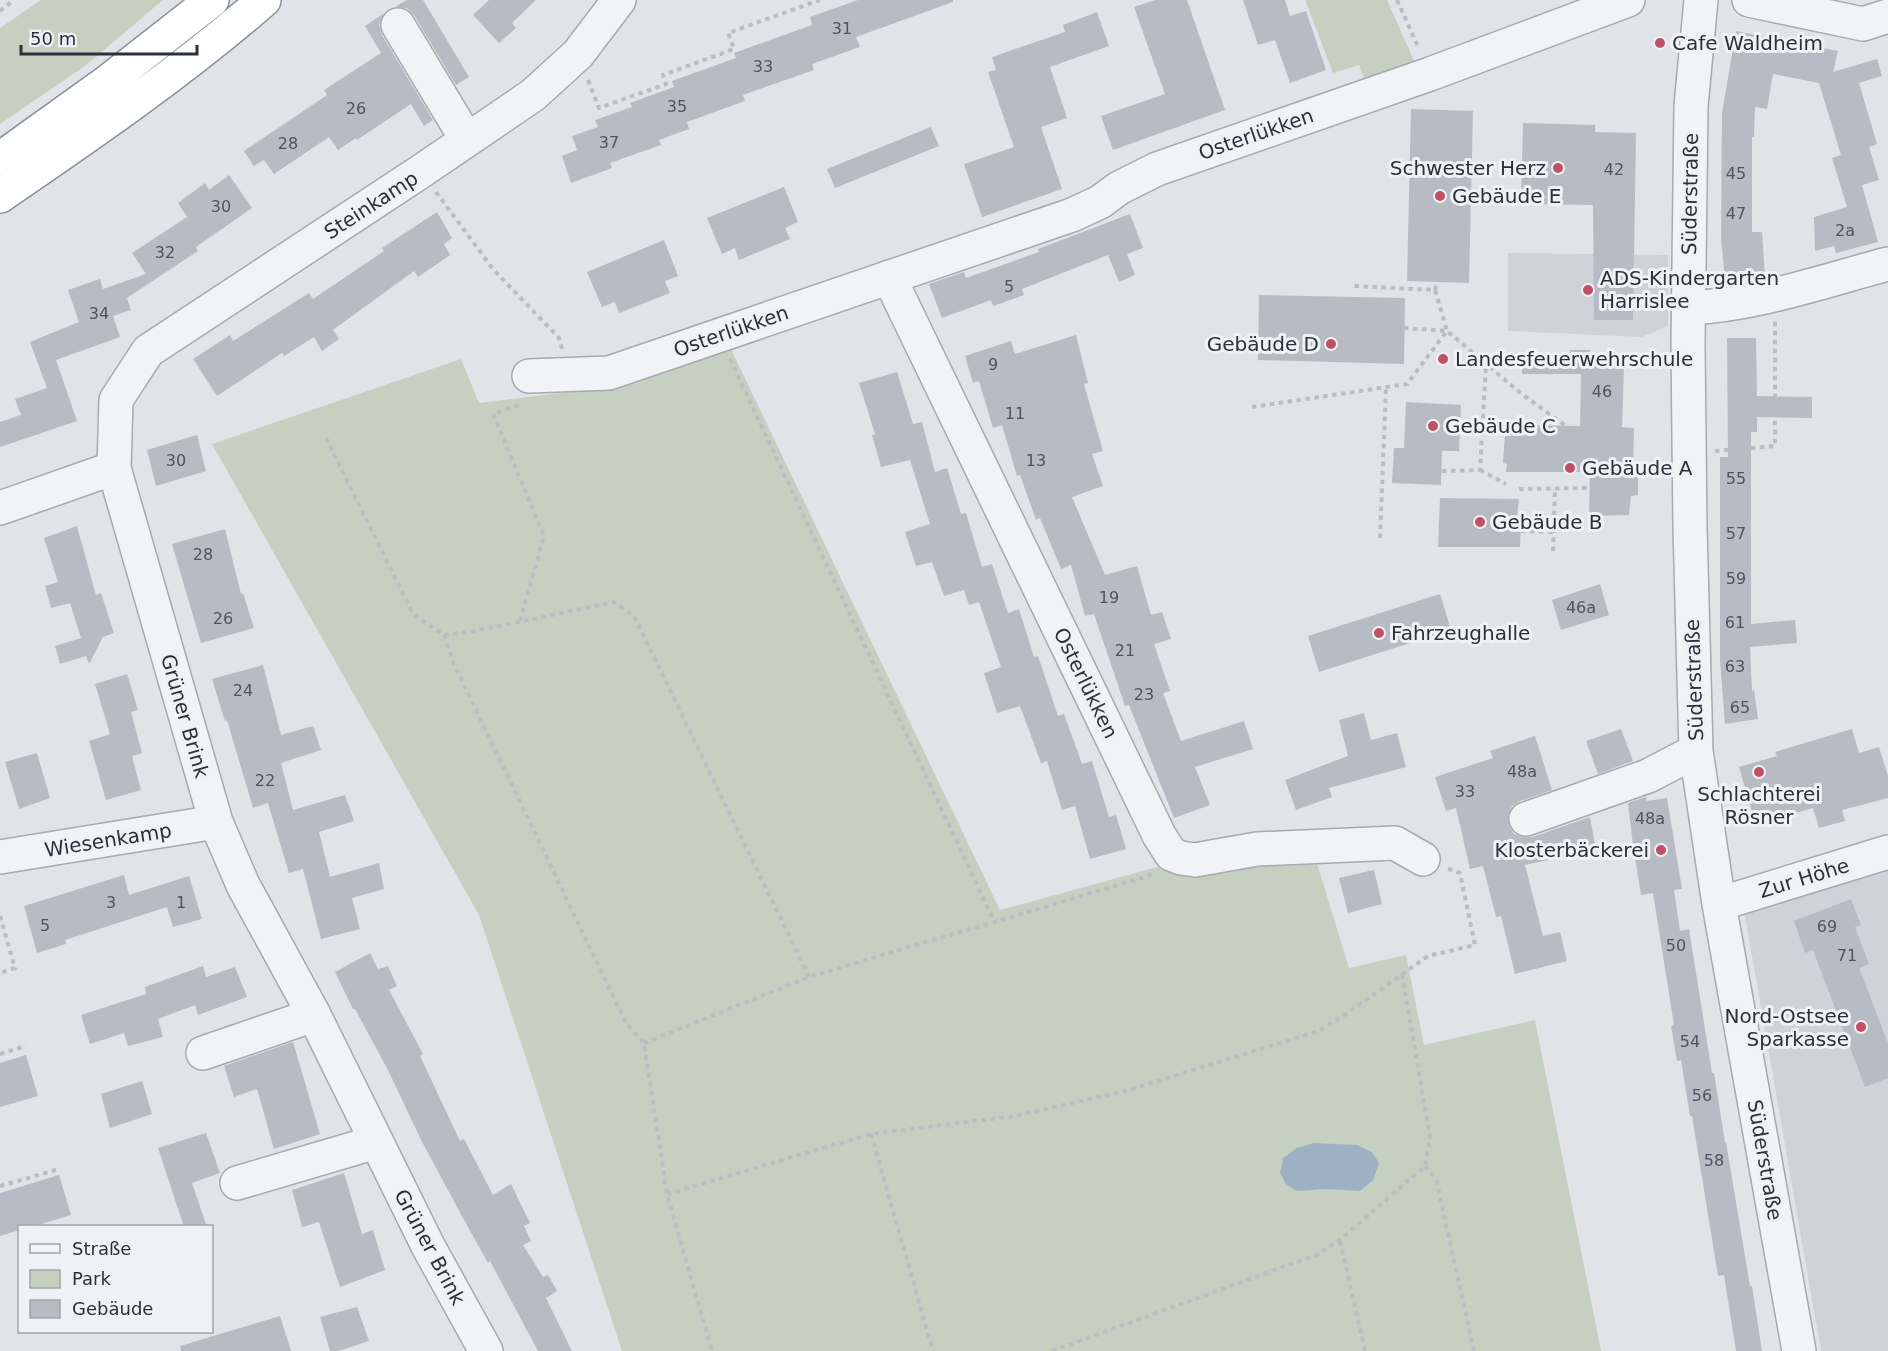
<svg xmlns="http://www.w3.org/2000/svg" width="1888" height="1351" font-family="'DejaVu Sans',sans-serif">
<rect width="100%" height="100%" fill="#e0e3e7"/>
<!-- built -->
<path fill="#ced2d9" d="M 1508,253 L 1668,255 L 1668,326 L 1642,337 L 1508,331 Z
M 1888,865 L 1888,1351 L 1821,1351 L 1744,910 Z"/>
<!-- green -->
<path fill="#c6d0c1" d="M 41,0 L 163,0 L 85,66 L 0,124 L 0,28 Z
M 1305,0 L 1387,0 L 1415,63 L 1365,81 L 1359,65 L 1333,73 Z
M 729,345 L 1000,910 L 1161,866 L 1179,875 L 1315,857 L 1349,968 L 1406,955 L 1424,1045 L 1535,1020 L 1601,1351 L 622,1351 L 479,915 L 212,444 L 461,359 L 479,403 L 634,384 Z"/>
<!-- water -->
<path fill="#9eb1c4" d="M 1314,1143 L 1357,1145 L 1372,1152 L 1379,1163 L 1373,1180 L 1360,1191 L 1327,1189 L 1297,1191 L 1286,1184 L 1280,1173 L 1283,1158 L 1297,1148 Z"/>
<!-- building -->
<path fill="#b7bcc4" d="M 407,0 L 423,0 L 469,77 L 456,85 L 414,15 L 407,8 L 395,7 Z
M 489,0 L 536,0 L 512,23 L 516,28 L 499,43 L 473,15 Z
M 858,0 L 953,0 L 953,2 L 856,37 L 860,47 L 812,64 L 814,70 L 743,95 L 745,101 L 687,122 L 689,129 L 659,140 L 661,145 L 610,163 L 612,168 L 571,183 L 562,156 L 577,150 L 572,136 L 598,127 L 595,120 L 632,107 L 630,103 L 674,87 L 672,81 L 736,58 L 734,53 L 812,25 L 810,17 Z
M 1155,0 L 1187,0 L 1225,110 L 1113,150 L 1101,116 L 1165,94 L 1134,7 Z
M 1243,0 L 1285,0 L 1290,16 L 1306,11 L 1326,70 L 1290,83 L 1275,40 L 1258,45 Z
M 1097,12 L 1109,46 L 1050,67 L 1067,118 L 1041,127 L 1062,189 L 982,217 L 964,164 L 1014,147 L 988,72 L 996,70 L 992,57 L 1065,32 L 1063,25 Z
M 383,14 L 379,25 L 382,35 L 433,120 L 424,126 L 411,104 L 357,140 L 356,138 L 338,150 L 329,137 L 274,174 L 264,160 L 254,166 L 244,151 L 327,95 L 324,90 L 381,53 L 365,26 Z
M 1736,31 L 1838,51 L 1833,72 L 1877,59 L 1882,76 L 1859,83 L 1877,144 L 1869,147 L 1879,180 L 1862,185 L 1878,242 L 1836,253 L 1834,246 L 1815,251 L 1814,217 L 1847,207 L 1832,158 L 1841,155 L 1819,83 L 1773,74 L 1767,109 L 1755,107 L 1754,137 L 1752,137 L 1752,232 L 1762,232 L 1765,277 L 1725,281 L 1721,237 L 1722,113 Z
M 1411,109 L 1473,111 L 1469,283 L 1407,281 Z
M 1523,123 L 1595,125 L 1595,132 L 1636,133 L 1633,320 L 1594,320 L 1593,205 L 1521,204 Z
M 931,127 L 939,146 L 835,188 L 827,169 Z
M 229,175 L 252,208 L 196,247 L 198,251 L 127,298 L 131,310 L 113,316 L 120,337 L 56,360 L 77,421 L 0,447 L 0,422 L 21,415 L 15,399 L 47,388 L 30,342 L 79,322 L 68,290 L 100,279 L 103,289 L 146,274 L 132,253 L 187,217 L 178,203 L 205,183 L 209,190 Z
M 784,187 L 798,222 L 785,228 L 790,239 L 739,260 L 735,248 L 722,254 L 707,218 Z
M 437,212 L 452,238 L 444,244 L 450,255 L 418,277 L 414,271 L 333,330 L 339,339 L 322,351 L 314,337 L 284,356 L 282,353 L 217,396 L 193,359 L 230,335 L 233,341 L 309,293 L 313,299 L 384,251 L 382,248 Z
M 1130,214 L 1143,248 L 1127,254 L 1135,275 L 1119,282 L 1108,255 L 1022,289 L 1024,295 L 993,306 L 991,300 L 942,318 L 929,284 L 964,272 L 966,278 L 1039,252 L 1038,249 Z
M 664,240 L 678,276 L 665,281 L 670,293 L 619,313 L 615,302 L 602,307 L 587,272 Z
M 1259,295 L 1405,298 L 1404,364 L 1258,360 Z
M 1076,335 L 1088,383 L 1084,384 L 1103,451 L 1092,454 L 1103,486 L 1072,497 L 1105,575 L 1137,566 L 1151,615 L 1162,612 L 1171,639 L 1154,644 L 1170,691 L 1163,693 L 1181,741 L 1244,721 L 1253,749 L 1195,767 L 1210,805 L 1174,818 L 1129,705 L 1125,706 L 1094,614 L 1085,616 L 1071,565 L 1061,569 L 1040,518 L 1036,520 L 1020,475 L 1017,476 L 1002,425 L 993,428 L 979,381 L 973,383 L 965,356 L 1011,341 L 1015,354 Z
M 1727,338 L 1756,338 L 1757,396 L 1812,397 L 1812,418 L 1757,417 L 1757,432 L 1751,432 L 1751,624 L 1795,620 L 1797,643 L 1750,647 L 1752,691 L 1754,690 L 1758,719 L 1725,724 L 1720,660 L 1720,457 L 1728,457 Z
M 1570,350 L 1590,350 L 1590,365 L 1624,366 L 1622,427 L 1634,428 L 1633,474 L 1638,474 L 1638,495 L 1631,496 L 1629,515 L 1589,516 L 1590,472 L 1506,472 L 1507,464 L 1503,463 L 1505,434 L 1522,433 L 1525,425 L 1580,426 L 1581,374 L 1522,374 L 1522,356 L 1570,356 Z
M 897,372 L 913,424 L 922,422 L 935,472 L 947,468 L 961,514 L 966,513 L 982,567 L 992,564 L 1008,613 L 1019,609 L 1034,657 L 1038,656 L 1058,716 L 1064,714 L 1082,764 L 1092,761 L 1109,817 L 1116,815 L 1126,849 L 1090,859 L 1075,806 L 1062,810 L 1047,761 L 1041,763 L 1020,706 L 997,713 L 984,673 L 1001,667 L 979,602 L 969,605 L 964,590 L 944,596 L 932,562 L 916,566 L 905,532 L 930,524 L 910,460 L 881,467 L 872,435 L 875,434 L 859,383 Z
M 1406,402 L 1461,405 L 1459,451 L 1442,451 L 1441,485 L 1392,483 L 1394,448 L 1404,448 Z
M 197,435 L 206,471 L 156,486 L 147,450 Z
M 1440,498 L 1519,499 L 1517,517 L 1521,516 L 1520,547 L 1438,547 Z
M 77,526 L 96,595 L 101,593 L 114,633 L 103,637 L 89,664 L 86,656 L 60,664 L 55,646 L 81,638 L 70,603 L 51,608 L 45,586 L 58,582 L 44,538 Z
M 225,529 L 241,594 L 243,593 L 254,628 L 201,643 L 172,544 Z
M 1600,584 L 1609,615 L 1561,630 L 1552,600 Z
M 1440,594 L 1451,630 L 1319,672 L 1308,636 Z
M 263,665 L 281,735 L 313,726 L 321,750 L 281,763 L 293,810 L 345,795 L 354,821 L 319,832 L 330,877 L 379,863 L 384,889 L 352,898 L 360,929 L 321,939 L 303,869 L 289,873 L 268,803 L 253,808 L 227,720 L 225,721 L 212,679 Z
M 127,674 L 138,710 L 131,712 L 142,753 L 132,756 L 141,790 L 106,800 L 89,741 L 110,734 L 95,684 Z
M 1364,713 L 1371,740 L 1397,733 L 1406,767 L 1329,788 L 1332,797 L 1296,810 L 1285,780 L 1348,756 L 1339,720 Z
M 1621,729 L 1633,761 L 1598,774 L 1586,741 Z
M 1852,729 L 1859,753 L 1879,747 L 1888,776 L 1888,798 L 1842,810 L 1845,821 L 1819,828 L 1813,808 L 1756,825 L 1739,767 L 1777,756 L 1775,752 Z
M 1535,736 L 1552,790 L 1520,801 L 1512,806 L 1508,816 L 1509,826 L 1514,834 L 1522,837 L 1532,837 L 1590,817 L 1596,850 L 1525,865 L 1543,936 L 1560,932 L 1567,961 L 1515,974 L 1501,916 L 1496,917 L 1483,866 L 1470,869 L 1456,808 L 1446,811 L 1435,777 L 1493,758 L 1490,751 Z
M 37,753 L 50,798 L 19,809 L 5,762 Z
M 1646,797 L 1647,801 L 1667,798 L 1682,889 L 1674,890 L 1680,931 L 1689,929 L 1712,1073 L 1714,1073 L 1725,1142 L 1726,1142 L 1750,1286 L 1752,1286 L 1762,1351 L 1736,1351 L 1724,1275 L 1718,1276 L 1692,1116 L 1690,1116 L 1681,1060 L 1677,1061 L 1671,1026 L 1674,1025 L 1653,893 L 1641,895 L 1633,845 L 1628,803 Z
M 1374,870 L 1382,904 L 1348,913 L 1339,878 Z
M 124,875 L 129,895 L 189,876 L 202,919 L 173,927 L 167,907 L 65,940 L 66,944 L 37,953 L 24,906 Z
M 1851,899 L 1861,925 L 1855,927 L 1869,964 L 1859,968 L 1888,1043 L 1888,1078 L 1865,1087 L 1813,950 L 1805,953 L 1794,921 Z
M 370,953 L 378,969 L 388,966 L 397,986 L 389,990 L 423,1054 L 420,1056 L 460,1141 L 464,1139 L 493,1195 L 511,1184 L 530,1223 L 524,1226 L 531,1241 L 523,1245 L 543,1277 L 548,1275 L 557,1291 L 546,1298 L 572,1351 L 538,1351 L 490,1261 L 488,1263 L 463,1218 L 421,1140 L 389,1072 L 355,1009 L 353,1009 L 335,972 Z
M 203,966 L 206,977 L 235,967 L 247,997 L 198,1015 L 195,1005 L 158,1019 L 163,1037 L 128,1046 L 124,1033 L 90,1044 L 81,1015 L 146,994 L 145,987 Z
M 293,1042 L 320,1134 L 274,1149 L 257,1089 L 234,1097 L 224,1066 Z
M 26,1055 L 38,1096 L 0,1107 L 0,1063 Z
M 142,1081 L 152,1114 L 110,1128 L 101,1094 Z
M 206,1133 L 220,1173 L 192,1183 L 207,1227 L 184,1227 L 158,1148 Z
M 344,1173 L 362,1234 L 373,1230 L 385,1270 L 340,1287 L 319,1222 L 302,1227 L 292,1190 Z
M 59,1175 L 71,1215 L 32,1227 L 20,1227 L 20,1230 L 0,1236 L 0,1193 Z
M 357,1307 L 369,1341 L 338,1351 L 330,1351 L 320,1317 Z
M 280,1316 L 291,1351 L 181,1351 L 180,1346 Z"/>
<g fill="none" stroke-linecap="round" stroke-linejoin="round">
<defs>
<path id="minor" d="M 1701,0 L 1691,106 L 1688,347 L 1690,527 L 1696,751 L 1719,904 L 1799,1351
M 1749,0 L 1863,24 L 1888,16
M 398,25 L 467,140
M 889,277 L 1159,835 L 1171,854 L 1181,858 L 1195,860 L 1257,849 L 1395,843 L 1423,859
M 1688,308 C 1756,305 1823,281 1888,264
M 529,376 L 609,373 L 1072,215 L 1100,202 L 1119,188 L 1157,169 L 1430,74 L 1628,0
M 0,508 L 114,468
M 1526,819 L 1648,776 L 1696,751
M 0,857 L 216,822
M 1719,904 L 1888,852
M 203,1053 L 314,1015
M 237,1183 L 376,1142
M 486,1351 L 428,1246 L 314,1015 L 243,885 L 216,822 L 114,468 L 116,400 L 148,351 L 420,172 L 533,95 L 578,54 L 619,0"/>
<path id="highway" d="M 0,159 L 106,83 L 212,0
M 0,196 C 91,134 181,72 264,0"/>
</defs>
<!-- minor casing -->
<use href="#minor" stroke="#a6aab1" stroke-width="36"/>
<!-- highway casing -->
<use href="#highway" stroke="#88919c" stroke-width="36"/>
<!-- path -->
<path stroke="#babdc2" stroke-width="4" stroke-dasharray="4.5 4.5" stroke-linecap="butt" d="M 1397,0 L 1419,49
M 0,11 L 14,0
M 588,80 L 599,108 L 666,84 L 663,75 L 734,49 L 728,33 L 820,0
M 436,192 L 493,269 L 559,338 L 562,349
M 1435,290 L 1437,282
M 1404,328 L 1447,331 L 1523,395 L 1566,426
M 730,359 L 995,923
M 1252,407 L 1407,384 L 1447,331 L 1435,290 L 1353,286
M 326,438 L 413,614 L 444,635 L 470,632 L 614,602 L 634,616 L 809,977
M 1715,451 L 1775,446 L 1775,321
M 1480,470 L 1506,484
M 1442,471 L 1480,470 L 1486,365
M 1519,489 L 1589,488
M 1521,531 L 1554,532
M 1380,538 L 1386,389
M 1553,551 L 1555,489
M 520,621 L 544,536 L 493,414 L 522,404
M 444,635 L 454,664 L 626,1023 L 644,1043 L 667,1194 L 712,1351
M 0,916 L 15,968 L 0,973
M 644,1043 L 809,977 L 1155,874
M 0,1054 L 26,1046
M 871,1134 L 933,1351
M 1425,1166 L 1436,1179 L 1474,1351
M 0,1186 L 56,1170
M 667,1194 L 871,1134 L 1015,1116 L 1126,1091 L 1316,1032 L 1340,1018 L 1428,956 L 1475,945 L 1460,873 L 1446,868
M 1340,1241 L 1365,1351
M 1052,1351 L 1316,1255 L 1340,1240 L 1425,1166 L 1430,1137 L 1402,974"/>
<!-- minor -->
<use href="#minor" stroke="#f2f3f6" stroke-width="33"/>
<!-- highway -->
<use href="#highway" stroke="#fff" stroke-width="33"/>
</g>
<!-- markers -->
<g fill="#c15064" stroke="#eff2f5" stroke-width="2">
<circle cx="1660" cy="43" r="6"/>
<circle cx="1558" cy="168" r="6"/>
<circle cx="1440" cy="196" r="6"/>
<circle cx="1588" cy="290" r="6"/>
<circle cx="1331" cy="344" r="6"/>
<circle cx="1443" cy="359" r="6"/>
<circle cx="1433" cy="426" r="6"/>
<circle cx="1570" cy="468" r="6"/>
<circle cx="1480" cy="522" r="6"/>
<circle cx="1379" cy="633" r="6"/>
<circle cx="1759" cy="772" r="6"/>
<circle cx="1661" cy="850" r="6"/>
<circle cx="1861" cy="1027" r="6"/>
</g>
<g text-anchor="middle" stroke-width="6" stroke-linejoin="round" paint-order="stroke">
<!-- number labels -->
<g font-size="16" fill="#4d545f">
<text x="842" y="34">31</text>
<text x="763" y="72">33</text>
<text x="677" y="112">35</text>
<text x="356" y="114">26</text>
<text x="609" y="148">37</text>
<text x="288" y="149">28</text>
<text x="1614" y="175">42</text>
<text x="1736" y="179">45</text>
<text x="221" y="212">30</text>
<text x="1736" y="219">47</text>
<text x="1845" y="236">2a</text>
<text x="165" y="258">32</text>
<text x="1009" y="292">5</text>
<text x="99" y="319">34</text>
<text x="993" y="370">9</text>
<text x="1602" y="397">46</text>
<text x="1015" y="419">11</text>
<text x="176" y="466">30</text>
<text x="1036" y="466">13</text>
<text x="1736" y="484">55</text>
<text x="1736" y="539">57</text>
<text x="203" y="560">28</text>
<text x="1736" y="584">59</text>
<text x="1109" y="603">19</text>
<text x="1581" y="613">46a</text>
<text x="223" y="624">26</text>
<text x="1735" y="628">61</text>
<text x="1125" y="656">21</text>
<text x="1735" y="672">63</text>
<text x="243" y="696">24</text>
<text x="1144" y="700">23</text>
<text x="1740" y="713">65</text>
<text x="1522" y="777">48a</text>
<text x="265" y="786">22</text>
<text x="1465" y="797">33</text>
<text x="1650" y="824">48a</text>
<text x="111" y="908">3</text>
<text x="181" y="908">1</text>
<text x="45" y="931">5</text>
<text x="1827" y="932">69</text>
<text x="1676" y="951">50</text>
<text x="1847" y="961">71</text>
<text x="1690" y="1047">54</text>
<text x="1702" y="1101">56</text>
<text x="1714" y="1166">58</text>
</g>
<!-- poi labels -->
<g font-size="20" fill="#2a313d" stroke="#eff2f5" text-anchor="start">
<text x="1672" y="50">Cafe Waldheim</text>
<text x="1546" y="175" text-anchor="end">Schwester Herz</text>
<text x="1452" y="203">Gebäude E</text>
<text x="1600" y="285">ADS-Kindergarten<tspan x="1600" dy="23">Harrislee</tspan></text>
<text x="1319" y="351" text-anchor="end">Gebäude D</text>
<text x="1455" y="366">Landesfeuerwehrschule</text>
<text x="1445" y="433">Gebäude C</text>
<text x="1582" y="475">Gebäude A</text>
<text x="1492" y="529">Gebäude B</text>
<text x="1391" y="640">Fahrzeughalle</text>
<text x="1759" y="801" text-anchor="middle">Schlachterei<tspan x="1759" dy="23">Rösner</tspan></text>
<text x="1649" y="857" text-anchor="end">Klosterbäckerei</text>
<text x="1849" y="1023" text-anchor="end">Nord-Ostsee<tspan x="1849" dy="23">Sparkasse</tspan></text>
</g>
<!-- street labels -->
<g font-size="20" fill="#2a313d" stroke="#eff2f5">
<text transform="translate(1256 134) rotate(-19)" y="7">Osterlükken</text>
<text transform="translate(1690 194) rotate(-89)" y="7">Süderstraße</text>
<text transform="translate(371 205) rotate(-33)" y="7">Steinkamp</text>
<text transform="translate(731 331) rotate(-19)" y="7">Osterlükken</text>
<text transform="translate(1694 680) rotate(-92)" y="7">Süderstraße</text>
<text transform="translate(1086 683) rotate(64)" y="7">Osterlükken</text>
<text transform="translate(185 716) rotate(74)" y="7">Grüner Brink</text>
<text transform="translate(108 840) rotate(-9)" y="7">Wiesenkamp</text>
<text transform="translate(1804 878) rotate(-17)" y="7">Zur Höhe</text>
<text transform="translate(1765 1160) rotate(80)" y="7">Süderstraße</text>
<text transform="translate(430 1247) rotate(62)" y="7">Grüner Brink</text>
</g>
</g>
<!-- legend -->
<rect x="18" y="1225" width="195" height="108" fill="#eff2f5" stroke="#a0a5ab" stroke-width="1.5"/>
<rect x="30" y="1244" width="30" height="9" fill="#f2f3f6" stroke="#a0a5ab" stroke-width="1.5"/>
<text x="72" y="1255" font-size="18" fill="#2a313d">Straße</text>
<rect x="30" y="1270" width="30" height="18" fill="#c6d0c1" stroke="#a0a5ab" stroke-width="1.5"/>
<text x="72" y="1285" font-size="18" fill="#2a313d">Park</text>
<rect x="30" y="1300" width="30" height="18" fill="#b7bcc4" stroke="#a0a5ab" stroke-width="1.5"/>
<text x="72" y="1315" font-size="18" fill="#2a313d">Gebäude</text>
<!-- scale -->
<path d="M21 45v9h176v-9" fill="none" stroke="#2a313d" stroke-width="3"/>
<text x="30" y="45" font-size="18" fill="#2a313d" stroke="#eff2f5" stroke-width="4.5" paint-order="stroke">50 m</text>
</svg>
